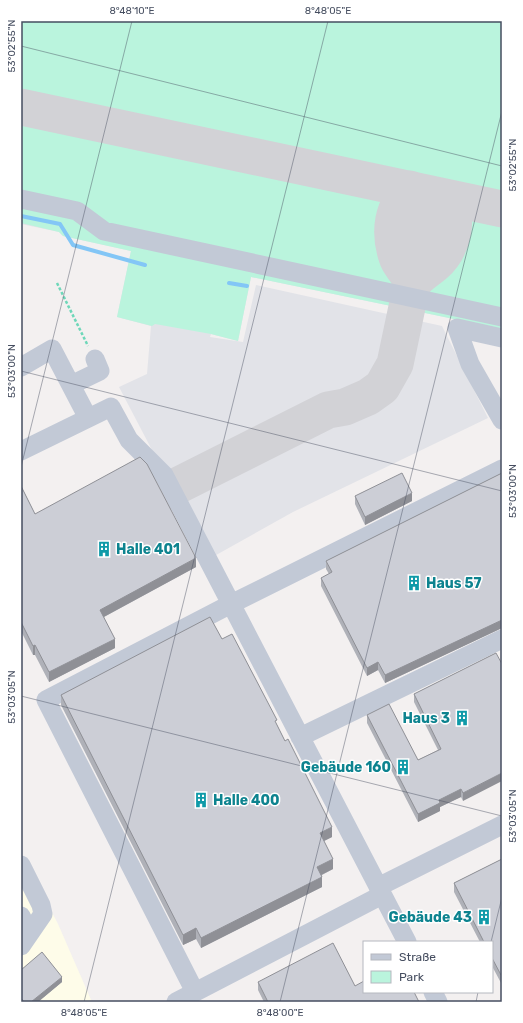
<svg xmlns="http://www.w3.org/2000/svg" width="523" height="1023" font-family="Rubik,sans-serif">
<rect width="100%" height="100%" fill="#f3f0f0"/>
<!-- commercial -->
<path fill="#fefce9" d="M 21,852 L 58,924 L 92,1002 L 21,1002 Z"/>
<!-- airport -->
<path fill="#e2e3e8" d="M 21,21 L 502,21 L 502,329 L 251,277 L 238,341 L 211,334 L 210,337 L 243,342 L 256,285 L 442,326 L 488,418 L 293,512 L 209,559 L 119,387 L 147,374 L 151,326 L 117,317 L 131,251 L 63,236 L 59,232 L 21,224 Z"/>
<!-- green -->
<path fill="#baf4dd" d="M 21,21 L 502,21 L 502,329 L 251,277 L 238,341 L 211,334 L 155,324 L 152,326 L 117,317 L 131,251 L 63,236 L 59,232 L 21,223 Z"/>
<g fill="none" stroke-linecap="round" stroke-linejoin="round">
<!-- stream -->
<path stroke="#83c6f6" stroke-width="4" d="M 21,216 L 60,224 L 73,245 L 145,265
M 229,283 L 247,286"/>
<!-- taxiway -->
<path stroke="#d2d2d6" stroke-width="37" d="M 21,107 L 502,209
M 411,287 C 416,276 426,272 435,264 C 453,248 461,215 445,197
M 411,288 C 410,284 410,279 408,275 C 405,269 399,264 397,257 C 389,233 391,205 413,190
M 161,494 L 328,410 L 345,407 L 368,397 L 382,387 L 395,364 L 426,217 L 419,196 L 410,189"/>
<!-- path -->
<path stroke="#6ed7b9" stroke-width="2.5" stroke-dasharray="3 2" stroke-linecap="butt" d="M 57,283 L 88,346"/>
<!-- minor -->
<path stroke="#c2c9d6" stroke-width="19" d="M 21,199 L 77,211 L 104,231 L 502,317
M 502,338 L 457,328 L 470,364 L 502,420
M 21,367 L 52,349 L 88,418
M 71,385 L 100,371 L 95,359
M 21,451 L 111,407 L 129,440 L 164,475 L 407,942
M 300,737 L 502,639
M 21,865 L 41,905 L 43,914 L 21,946
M 378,887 L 502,825
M 21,916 L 29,932
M 195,992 L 46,700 L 231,604 L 502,469
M 433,992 L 438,1002
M 176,1002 L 382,895"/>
</g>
<!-- wall -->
<path fill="#afb1b8" d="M 502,473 L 502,628 L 385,683 L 378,670 L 367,676 L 321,586 L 321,578 L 329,574 L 326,569 L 326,561 Z
M 21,486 L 35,514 L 196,567 L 104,617 L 115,648 L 49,682 L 35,655 L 33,655 L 21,631 Z
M 355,496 L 412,501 L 365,525 L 355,504 Z
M 222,639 L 277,725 L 332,837 L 324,841 L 333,869 L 322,875 L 322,887 L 201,948 L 196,939 L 183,945 L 61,705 L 61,695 Z
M 496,653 L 463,801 L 461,797 L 440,807 L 440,811 L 418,822 L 367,723 L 367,715 L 418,760 L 438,750 L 414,702 L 414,694 Z
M 502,859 L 501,983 L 492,966 L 492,942 L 480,942 L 454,892 L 454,883 Z
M 21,970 L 62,982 L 38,1002 L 21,1002 Z
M 258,982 L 355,986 L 419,1002 L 264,1002 L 258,990 Z"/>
<!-- shaded-wall -->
<path fill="#8f9096" d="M 412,493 L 412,501 L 365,525 L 365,517 Z
M 196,558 L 196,567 L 100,619 L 100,610 Z
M 502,620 L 502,628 L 385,683 L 385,675 Z
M 115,639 L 115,648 L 49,682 L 49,672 Z
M 35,645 L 35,655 L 33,655 L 33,646 Z
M 378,662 L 378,670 L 367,676 L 367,668 Z
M 502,773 L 502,781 L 463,801 L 463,793 Z
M 461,789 L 461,797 L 440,807 L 440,811 L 418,822 L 418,814 L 439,800 Z
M 332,827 L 332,837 L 320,843 L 320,833 Z
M 333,859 L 333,869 L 317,877 L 317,867 Z
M 322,877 L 322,887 L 201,948 L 201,938 Z
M 196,928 L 196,939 L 183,945 L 183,935 Z
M 502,974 L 502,982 L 501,983 L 501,975 Z
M 62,977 L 62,982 L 38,1002 L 31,1002 Z"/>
<!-- building -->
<path fill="#ccced6" stroke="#8f9096" d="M 140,457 L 147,464 L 196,558 L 100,610 L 115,639 L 49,672 L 35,645 L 33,646 L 21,622 L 21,486 L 35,514 Z
M 402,473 L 412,493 L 365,517 L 355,496 Z
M 502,473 L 502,620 L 385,675 L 378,662 L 367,668 L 321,578 L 332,572 L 326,561 Z
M 210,617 L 222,639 L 232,634 L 277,720 L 275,721 L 285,741 L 288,739 L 332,827 L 320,833 L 333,859 L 317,867 L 322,877 L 201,938 L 196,928 L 183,935 L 61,695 Z
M 496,653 L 502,664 L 502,773 L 463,793 L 461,789 L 439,800 L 440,803 L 418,814 L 367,715 L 389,704 L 418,760 L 441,749 L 414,694 Z
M 502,859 L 502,974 L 501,975 L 492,958 L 492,942 L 484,942 L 454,883 Z
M 333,943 L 355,986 L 364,981 L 364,992 L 414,992 L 419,1002 L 268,1002 L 258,982 Z
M 42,952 L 62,977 L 31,1002 L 24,1002 L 21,998 L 21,970 Z"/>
<!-- ticks -->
<path fill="none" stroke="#464e60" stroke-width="1" stroke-opacity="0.45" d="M 21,46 L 502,166M 21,371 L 502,491M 21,467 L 132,21M 21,696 L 502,816M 491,942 L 502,897M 84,1002 L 328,21M 280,1002 L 502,111M 476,1002 L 478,992"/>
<!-- icons -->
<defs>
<symbol id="building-bare" viewBox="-9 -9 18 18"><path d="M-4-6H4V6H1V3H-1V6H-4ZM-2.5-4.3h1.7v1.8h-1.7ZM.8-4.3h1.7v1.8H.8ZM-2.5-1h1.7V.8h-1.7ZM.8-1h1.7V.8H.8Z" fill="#0f9aa8" stroke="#fff" stroke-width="2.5" paint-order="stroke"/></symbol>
</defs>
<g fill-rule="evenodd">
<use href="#building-bare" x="93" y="538" width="22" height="22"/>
<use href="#building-bare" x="403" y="572" width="22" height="22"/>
<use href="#building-bare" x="451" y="707" width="22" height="22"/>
<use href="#building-bare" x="392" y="756" width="22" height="22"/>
<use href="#building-bare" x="190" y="789" width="22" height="22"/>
<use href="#building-bare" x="473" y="906" width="22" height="22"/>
</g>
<g text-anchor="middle" stroke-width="3" stroke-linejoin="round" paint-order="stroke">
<!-- culture labels -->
<g font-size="14" font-weight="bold" fill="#0d838f" stroke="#fff" text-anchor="start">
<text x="116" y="554">Halle 401</text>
<text x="426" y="588">Haus 57</text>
<text x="450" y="723" text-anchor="end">Haus 3</text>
<text x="391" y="772" text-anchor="end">Gebäude 160</text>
<text x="213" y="805">Halle 400</text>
<text x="472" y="922" text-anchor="end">Gebäude 43</text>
</g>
</g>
<!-- border -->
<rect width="523" height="1023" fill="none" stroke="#ffffff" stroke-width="44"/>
<!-- legend -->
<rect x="363" y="941" width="130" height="52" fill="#ffffff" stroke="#b5b8bf"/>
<rect x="371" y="954" width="20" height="6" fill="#c2c9d6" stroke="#b5b8bf"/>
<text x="399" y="961" font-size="12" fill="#464e60">Straße</text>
<rect x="371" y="971" width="20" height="12" fill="#baf4dd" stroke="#b5b8bf"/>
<text x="399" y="981" font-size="12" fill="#464e60">Park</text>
<rect x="22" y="22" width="479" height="979" fill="none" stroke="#464e60" stroke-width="1.5"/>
<g font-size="10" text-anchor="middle" fill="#464e60">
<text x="132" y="14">8°48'10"E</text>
<text x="328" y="14">8°48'05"E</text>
<text transform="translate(11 46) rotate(-90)" y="4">53°02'55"N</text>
<text transform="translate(512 165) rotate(-90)" y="4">53°02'55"N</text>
<text transform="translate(11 371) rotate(-90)" y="4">53°03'00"N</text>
<text transform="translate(512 491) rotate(-90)" y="4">53°03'00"N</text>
<text transform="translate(11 697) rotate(-90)" y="4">53°03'05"N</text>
<text transform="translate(512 816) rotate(-90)" y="4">53°03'05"N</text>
<text x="84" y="1016">8°48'05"E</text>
<text x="280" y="1016">8°48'00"E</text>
</g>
</svg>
